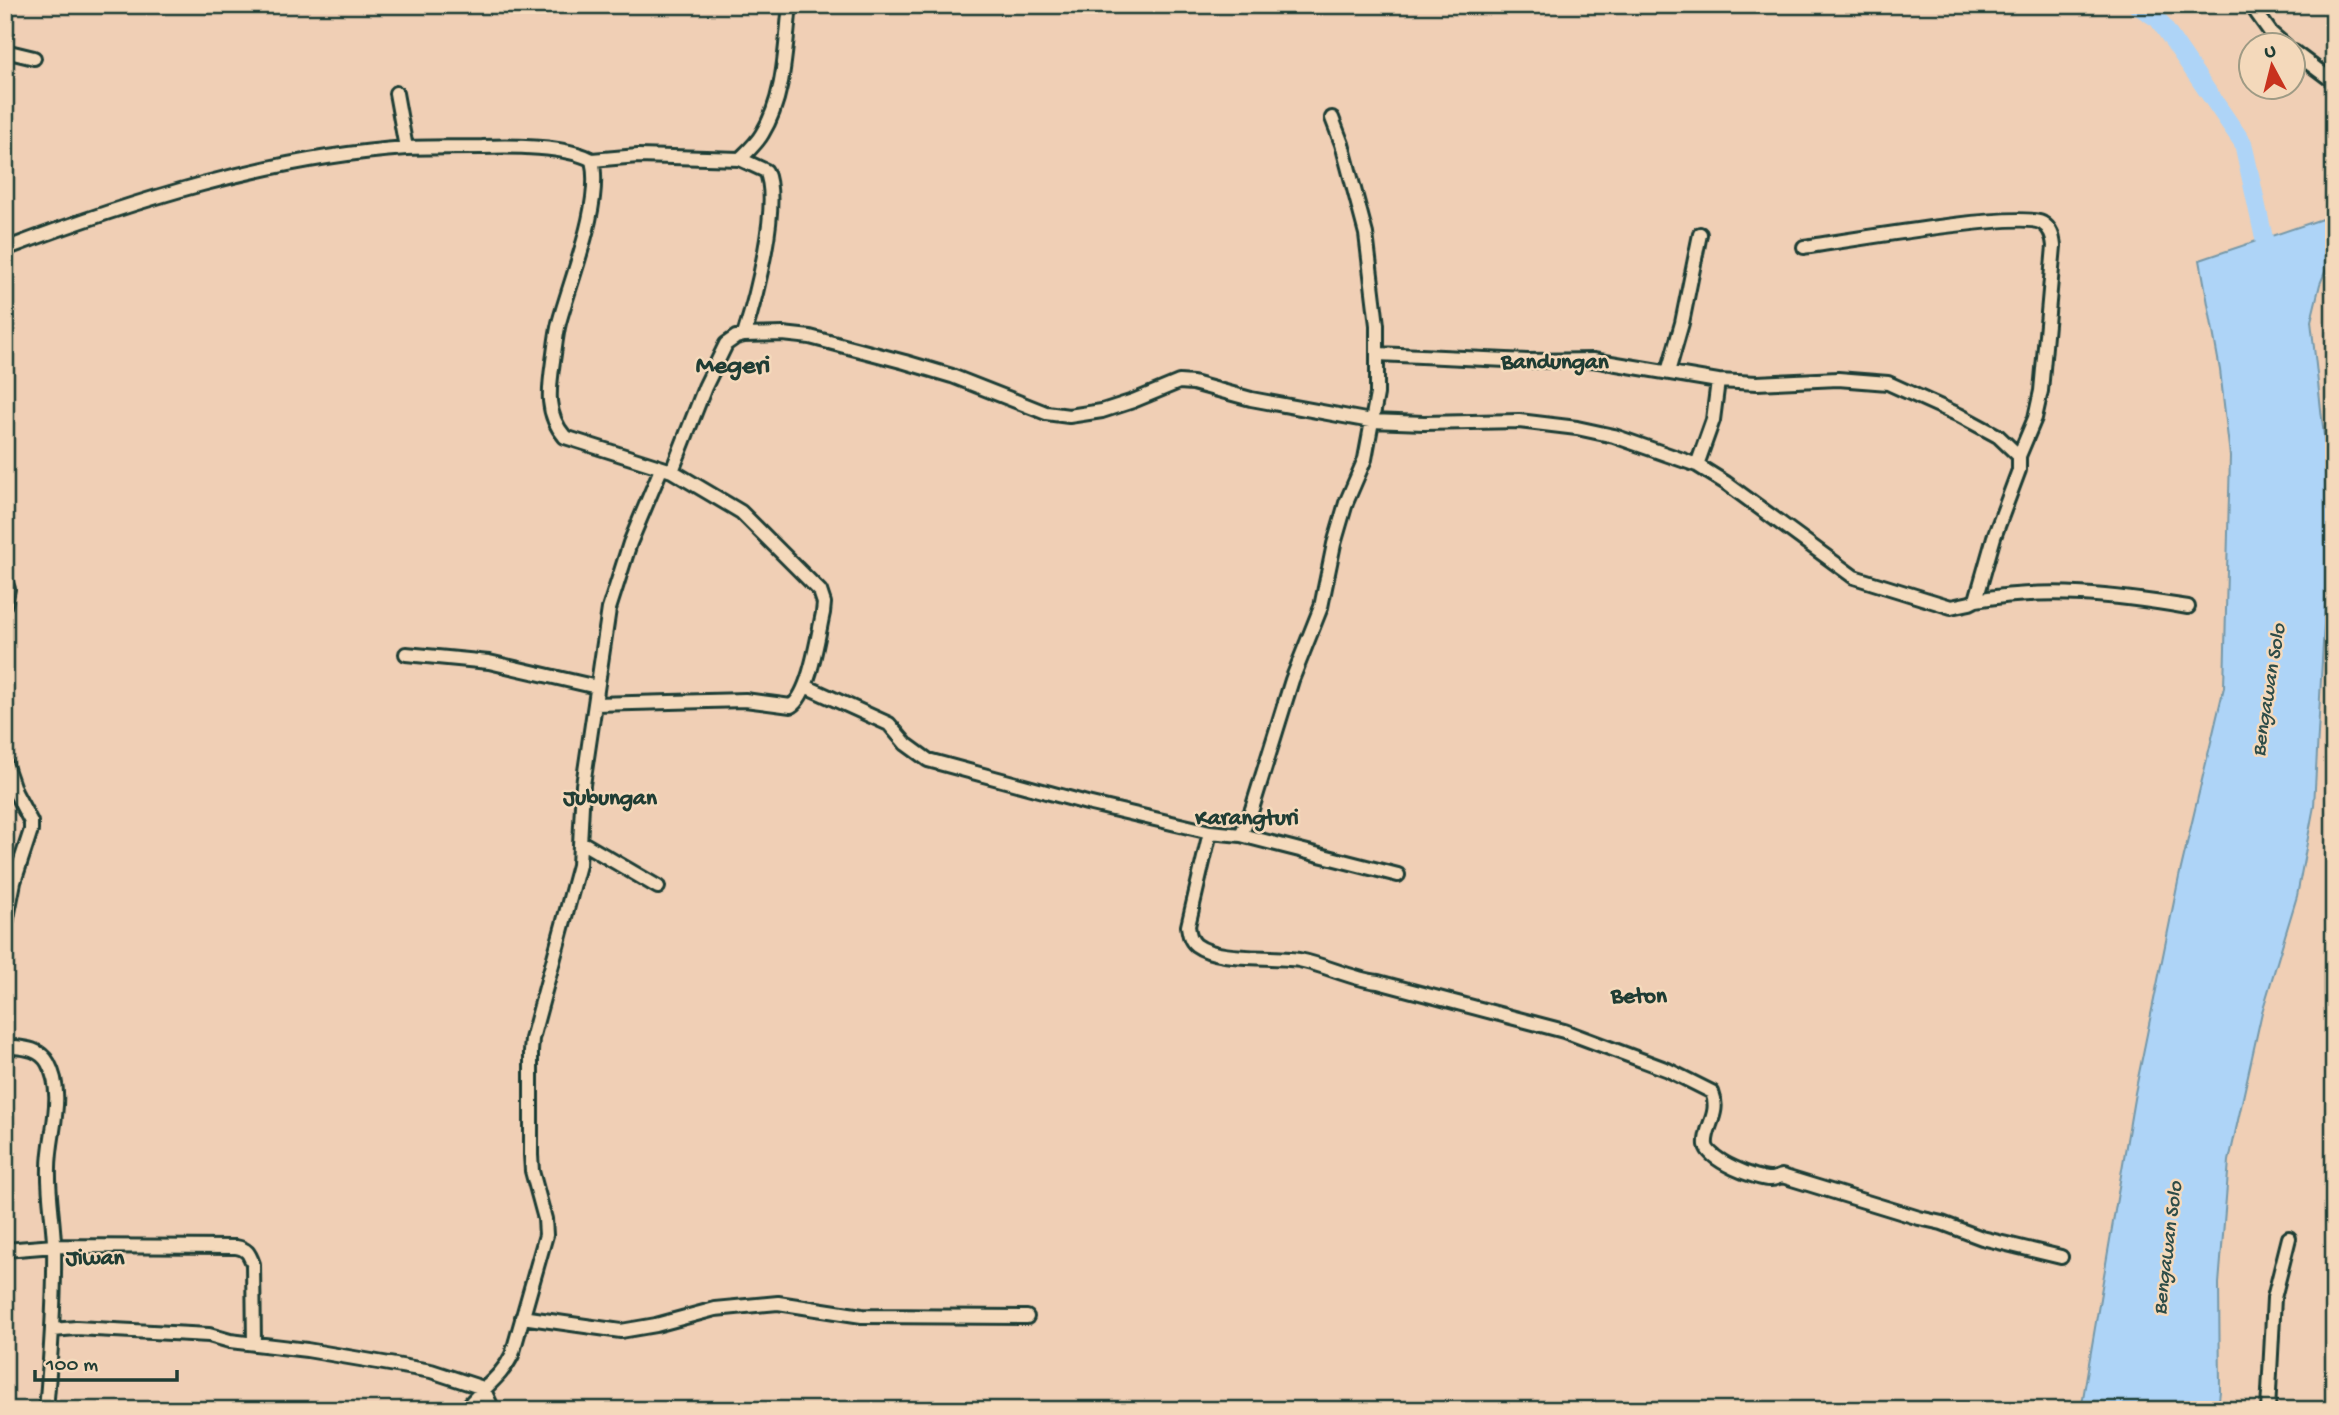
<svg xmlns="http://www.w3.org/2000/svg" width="2339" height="1415" font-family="'Gochi Hand',sans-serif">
<rect width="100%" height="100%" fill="#f0cfb5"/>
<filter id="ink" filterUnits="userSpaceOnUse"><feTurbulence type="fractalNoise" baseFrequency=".0143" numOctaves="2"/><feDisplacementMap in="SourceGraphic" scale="14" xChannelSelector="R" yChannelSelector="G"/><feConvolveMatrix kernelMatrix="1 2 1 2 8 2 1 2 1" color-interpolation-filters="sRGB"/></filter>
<g filter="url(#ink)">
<!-- water -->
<path fill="#aed4f7" stroke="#7598a9" stroke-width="2" d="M 2334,215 L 2334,250 L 2320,284 L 2311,321 L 2331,498 L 2314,806 L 2297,896 L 2262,1012 L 2229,1161 L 2219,1284 L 2220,1391 L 2218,1410 L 2081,1410 L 2135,1093 L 2179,877 L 2224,687 L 2230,456 L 2220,370 L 2200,260 Z"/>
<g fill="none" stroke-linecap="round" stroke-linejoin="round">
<!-- river -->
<path stroke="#aed4f7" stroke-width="18" d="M 2136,5 L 2158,19 L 2243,143 L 2269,261"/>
<defs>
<path id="minor" d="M 2251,5 L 2271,33 L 2286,46
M 5,51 L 34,58
M 2294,52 L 2334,82
M 396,93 L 406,148
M 740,159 L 766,171 C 781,203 755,301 744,335
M 592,160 L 638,156 L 740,159 C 748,151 757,143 762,134 C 785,97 785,48 790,5
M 1804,247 C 1839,242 2021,210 2042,223 C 2051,228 2053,237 2054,246 L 2041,391 L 2035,418 L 2019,456
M 5,249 C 132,201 271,157 407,148 C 432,147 457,147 482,147 C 511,146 567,146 592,160 C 603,202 570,281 559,323 C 556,335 555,348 553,361 C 549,389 545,414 565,437 L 672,471 L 741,512 L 820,591 L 824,603 L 823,613 C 818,635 810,694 791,706 L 745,700 L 595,704
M 1378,354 L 1528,361 L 1593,360 L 1718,381 L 1713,420 L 1697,465
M 1668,372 L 1682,323 L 1700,234
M 1718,381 L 1757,383 L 1838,379 L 1888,383 L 1959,415 L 1998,436 L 2019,456 L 2019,470 L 1994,537 L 1976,600
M 672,471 L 705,387 L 726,344 L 736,337 L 744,335 L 783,334 L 810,337 L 905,362 L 952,376 L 1046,413 L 1069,416 L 1102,411 L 1133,401 L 1179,382 L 1193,383 L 1251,399 L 1371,421 L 1424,423 L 1519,421 L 1577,428 L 1614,436 L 1697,465 L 1726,483 L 1854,577 L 1951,607 L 1970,603 L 1976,600 C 2048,587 2116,595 2188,607
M 5,580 L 8,589 L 5,604
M 406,654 L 489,662 L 597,687
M 805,686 L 889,724 L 906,744 L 928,760 L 1087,803 L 1210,832 L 1241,835 L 1252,809 L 1292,680 L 1321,607 L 1334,544 L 1346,503 L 1365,459 L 1377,394 L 1377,325 L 1366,234 L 1342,144 L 1332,118
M 5,700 L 5,718
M 5,763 L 15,792 L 31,822 L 31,830 L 14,882 L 5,928
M 1210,832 L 1188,926 C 1189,933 1190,940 1196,945 C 1219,962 1271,955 1299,960 C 1326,965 1351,979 1378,982 L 1564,1031 L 1668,1070 L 1712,1092 C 1721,1115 1704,1127 1706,1145 C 1708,1160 1757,1180 1771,1179 C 1775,1179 1778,1177 1782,1176 L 1919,1218 L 1942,1223 L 1982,1238 L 2061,1257
M 1241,835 L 1398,875
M 581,842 L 658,887
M 5,1046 C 22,1048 39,1047 48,1063 C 66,1096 49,1133 49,1168 C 48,1193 53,1218 54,1243 C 55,1299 51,1354 46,1410
M 5,1250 L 54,1246 L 236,1247 C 247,1249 249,1253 253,1264 L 254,1344
M 522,1317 L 621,1331 L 656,1325 L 715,1309 L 778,1303 L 862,1316 L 1027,1317
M 53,1330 L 76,1328 L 209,1335 L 230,1341 L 307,1350 L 431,1371 L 483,1388 L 493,1410
M 465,1410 C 480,1390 501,1378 512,1355 L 546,1235 L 545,1219 L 532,1171 L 531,1155 L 531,1052 L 532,1039 L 579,865 L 583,785 L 609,609 L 630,543 L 661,469
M 2268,1410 L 2274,1298 L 2289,1238"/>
</defs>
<!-- minor casing -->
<use href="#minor" stroke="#1f3d34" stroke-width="18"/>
<!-- minor -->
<use href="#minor" stroke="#f4d9bb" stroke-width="12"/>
</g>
</g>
<g text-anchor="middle" stroke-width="5" stroke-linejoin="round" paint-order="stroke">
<!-- water labels -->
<g font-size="21" font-style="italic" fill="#2d4c48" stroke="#f4d9bb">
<text transform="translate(2267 690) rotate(-81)" y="7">Bengawan Solo</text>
<text transform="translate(2166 1248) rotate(-83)" y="7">Bengawan Solo</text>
</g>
<!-- quarter labels -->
<g font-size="23" font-weight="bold" fill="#1f3d34" stroke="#f4d9bb">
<text x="1555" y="368">Bandungan</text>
<text x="610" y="804">Jubungan</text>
<text x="1247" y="824">Karangturi</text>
<text x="1639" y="1002">Beton</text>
<text x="95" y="1264">Jiwan</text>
</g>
<!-- district labels -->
<g font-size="26" font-weight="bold" fill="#1f3d34" stroke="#f4d9bb">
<text x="733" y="372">Megeri</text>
</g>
</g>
<!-- margin -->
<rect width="2339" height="1415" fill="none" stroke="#f4d9bb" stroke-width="28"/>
<rect x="14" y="14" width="2311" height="1387" fill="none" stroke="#1f3d34" stroke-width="2.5" filter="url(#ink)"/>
<!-- north arrow -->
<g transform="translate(2272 66) rotate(353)"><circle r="33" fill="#f4d9bb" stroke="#9f9b85" stroke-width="2"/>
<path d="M0-5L12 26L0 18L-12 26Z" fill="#c8321e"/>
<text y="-10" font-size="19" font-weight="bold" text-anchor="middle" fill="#1f3d34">U</text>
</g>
<!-- scale -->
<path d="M35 1370v10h142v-10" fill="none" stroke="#1f3d34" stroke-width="3.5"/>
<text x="46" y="1370" font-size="21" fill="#1f3d34" stroke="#f4d9bb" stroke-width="5" paint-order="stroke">100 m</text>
</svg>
